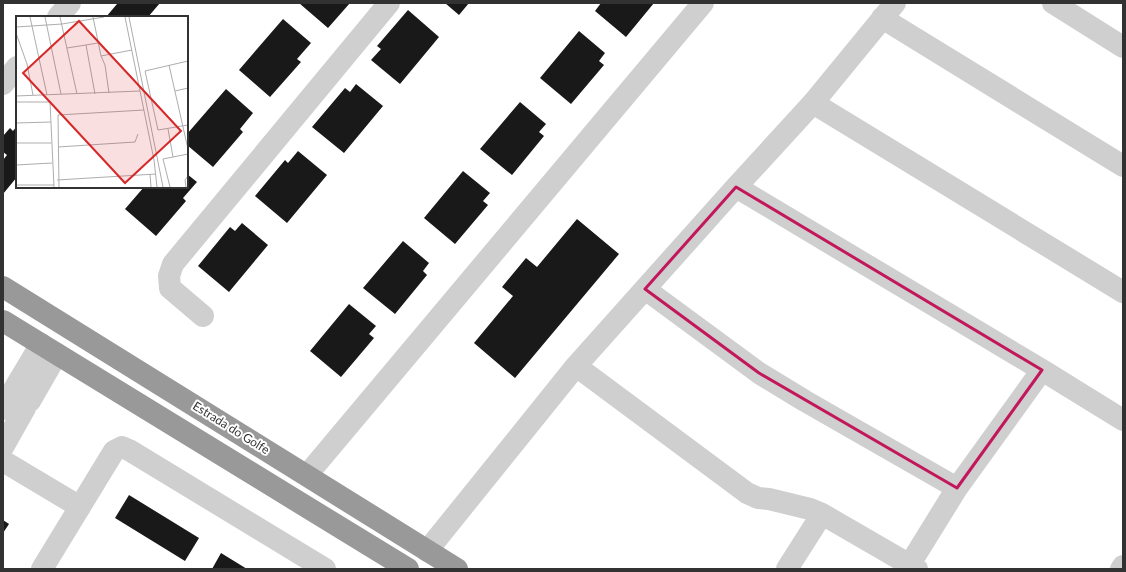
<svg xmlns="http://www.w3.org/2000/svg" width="1126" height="572" font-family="Lato,sans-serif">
<rect width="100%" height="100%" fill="#fff"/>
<!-- building -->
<path fill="#191919" d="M 115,3 L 160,3 L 148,17 L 106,17 L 117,4 Z
M 299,3 L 350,3 L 328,28 Z
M 445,3 L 469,3 L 459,15 Z
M 601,3 L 654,3 L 626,37 L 595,11 Z
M 408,10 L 439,37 L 400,84 L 371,60 L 381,49 L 377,46 Z
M 283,19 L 311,43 L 297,59 L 301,62 L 270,97 L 239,70 Z
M 579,31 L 605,53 L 599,61 L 604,65 L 571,104 L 540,78 Z
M 356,84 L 383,106 L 344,153 L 312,127 L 345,88 L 350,92 Z
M 226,89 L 253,113 L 240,129 L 243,132 L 213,167 L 187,145 L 187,134 Z
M 520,102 L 546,124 L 539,132 L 544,136 L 512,175 L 480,149 Z
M 17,126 L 17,177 L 3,194 L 3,160 L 7,155 L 3,152 L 3,136 L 10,128 L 13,131 Z
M 298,151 L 327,175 L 287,223 L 255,196 L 285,160 L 288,163 Z
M 463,171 L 490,193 L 483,201 L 488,205 L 455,244 L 424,218 Z
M 187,174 L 197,182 L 183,198 L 186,201 L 156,236 L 125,209 L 144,187 L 187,187 Z
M 577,219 L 619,254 L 515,378 L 474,343 L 513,296 L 502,287 L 526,258 L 537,267 Z
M 242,223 L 268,245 L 229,292 L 198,266 L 230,227 L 235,231 Z
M 403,241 L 429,263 L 423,271 L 427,275 L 395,314 L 363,288 Z
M 349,304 L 376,326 L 369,334 L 374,338 L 341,377 L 310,351 Z
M 129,495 L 199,538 L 185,561 L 115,518 Z
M 3,520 L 9,524 L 3,533 Z
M 221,553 L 247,569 L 212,569 Z"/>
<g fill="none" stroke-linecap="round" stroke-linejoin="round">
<!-- minor -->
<path stroke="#cfcfcf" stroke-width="22" d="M 1053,3 L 1123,47
M 58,17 L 70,3
M 882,18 L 1123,166
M 3,84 L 17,67
M 813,103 L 1123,292
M 736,187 L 1042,370 L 1123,420
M 645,289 L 759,373 L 805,401 L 957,488
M 203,316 L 170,288 L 169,276 L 173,264 L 389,3
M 576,366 L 747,493 L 758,498 L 769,499 L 810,509 L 822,514 L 917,569
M 13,391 L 41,344
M 30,401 L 57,354
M 3,409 L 9,399
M 3,447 L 25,408
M 3,461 L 80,507
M 307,475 L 703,3
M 427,551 L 576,366 L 736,187 L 813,103 L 895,3
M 910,564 L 957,488 L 1042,370
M 42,569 L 114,451 L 122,447 L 129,450 L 325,569
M 787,569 L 822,514
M 1121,569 L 1123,566"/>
<!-- highway -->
<path stroke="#999" stroke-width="22" d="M 3,287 L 457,569
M 3,321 L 408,569"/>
</g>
<!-- marked area -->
<path fill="none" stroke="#c2185b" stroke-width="3" stroke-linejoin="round" d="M 736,187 L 1042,370 L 957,488 L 759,373 L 645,289 Z"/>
<g text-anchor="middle" stroke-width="4" stroke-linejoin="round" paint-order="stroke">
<!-- street labels -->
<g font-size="12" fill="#323232" stroke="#fff">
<text transform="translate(231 428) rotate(32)" y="4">Estrada do Golfe</text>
</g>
</g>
<!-- overview -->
<g transform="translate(16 16)">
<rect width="172" height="172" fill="#fff"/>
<path fill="none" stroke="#adadad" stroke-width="1" d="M 14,1 L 31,79M 29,1 L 45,78M 44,1 L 61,78M 77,1 L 85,40 L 89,49 L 93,77M 109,1 L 138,144 L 141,171M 113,1 L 147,171M 0,11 L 46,8 L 88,1M 0,17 L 11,48 L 17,79M 70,29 L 79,78M 51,32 L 82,27M 85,40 L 116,34M 172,45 L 129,55 L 142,114 L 172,109M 153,49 L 172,133M 159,75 L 172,72M 0,80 L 124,75M 0,86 L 34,86 L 38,171M 0,107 L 35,106M 152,113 L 157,141M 0,127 L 35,127M 42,131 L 119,126 L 122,118M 0,149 L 36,147M 134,158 L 135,171M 41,164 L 140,158M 0,169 L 38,169M 43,171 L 42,99 L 128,94M 154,171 L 147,143 L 172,138M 170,171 L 169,164 L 172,160"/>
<path fill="#d62828" fill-opacity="0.15" stroke="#d62828" stroke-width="2" d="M 63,5 L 165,115 L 109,167 L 7,57 Z"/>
<rect width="172" height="172" fill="none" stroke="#323232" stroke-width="2"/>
</g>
<!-- border -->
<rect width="1126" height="572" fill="none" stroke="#323232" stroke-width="8"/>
</svg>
